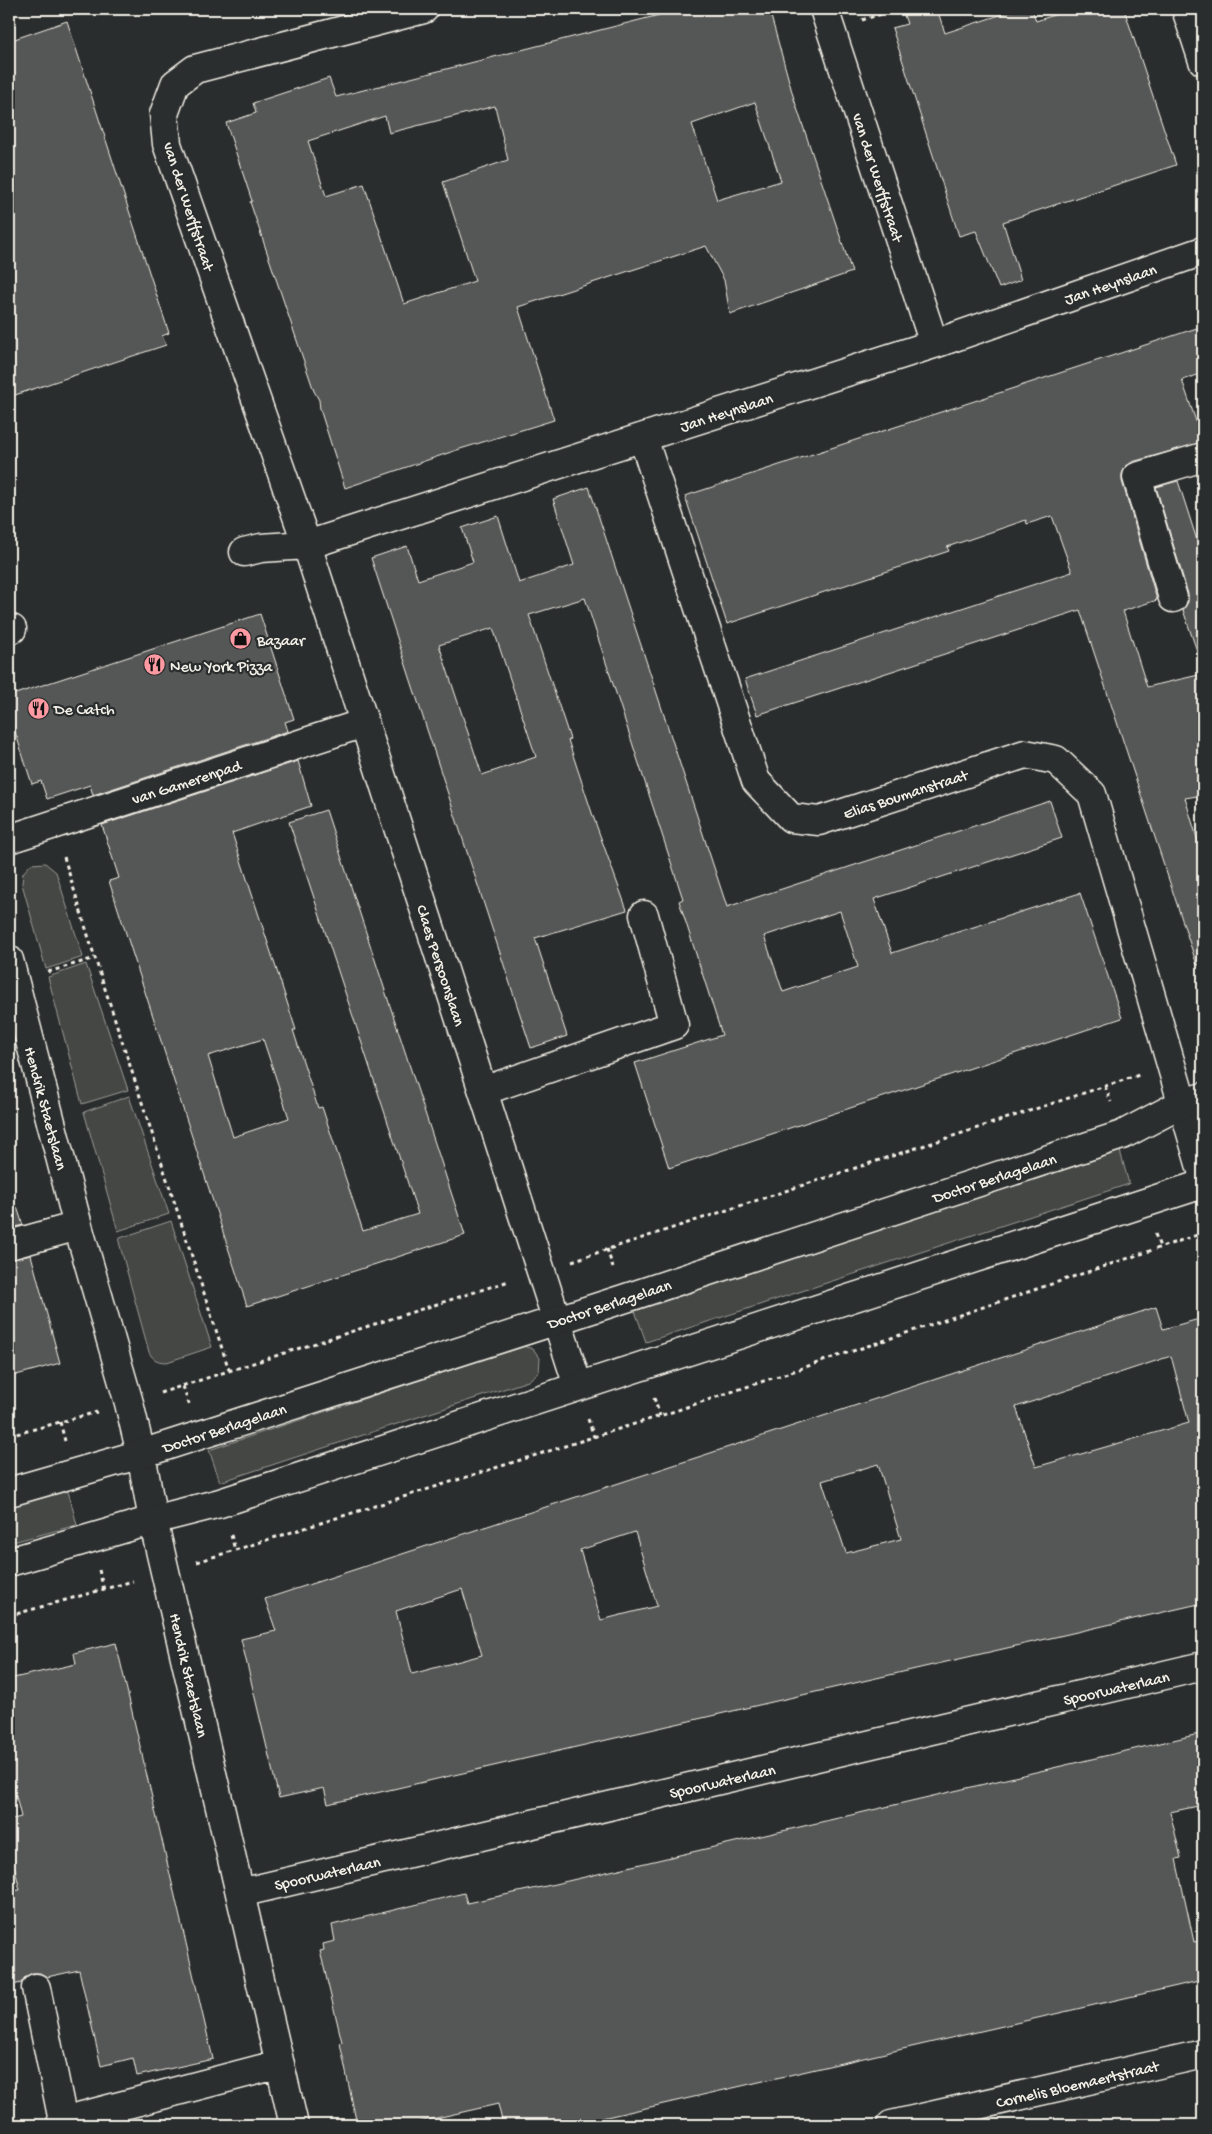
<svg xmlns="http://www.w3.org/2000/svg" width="1212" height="2134" font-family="'Gochi Hand',sans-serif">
<rect width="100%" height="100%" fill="#2a2d2e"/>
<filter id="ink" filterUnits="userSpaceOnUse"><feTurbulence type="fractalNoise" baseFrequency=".02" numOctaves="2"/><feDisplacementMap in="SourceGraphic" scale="10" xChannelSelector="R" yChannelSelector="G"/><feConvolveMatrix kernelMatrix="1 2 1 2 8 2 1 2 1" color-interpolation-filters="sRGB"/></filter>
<g filter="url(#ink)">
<!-- green -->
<path fill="#444645" stroke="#9c9c96" d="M 45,863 L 56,872 L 83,957 L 46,969 L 22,884 L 23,873 L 31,864 Z
M 86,964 L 128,1090 L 82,1104 L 48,977 Z
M 129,1096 L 169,1214 L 118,1231 L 84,1112 Z
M 1120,1151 L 1129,1184 L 646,1342 L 635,1311 Z
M 171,1221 L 212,1347 L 167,1362 C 158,1362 153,1360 149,1352 L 119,1242 L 120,1238 Z
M 523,1346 L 533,1349 L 540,1358 L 539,1372 L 528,1381 L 220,1482 L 209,1450 Z
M 68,1491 L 77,1525 L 9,1543 L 9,1507 Z"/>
<!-- building -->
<path fill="#555756" stroke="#f4f1e8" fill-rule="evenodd" d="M 683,9 L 769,9 L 794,99 L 852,272 L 730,314 L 724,280 L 706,246 L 518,307 L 554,420 L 457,450 L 345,488 L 320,409 L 319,400 L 314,391 L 250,202 L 252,201 L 226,123 L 256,113 L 253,103 L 329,78 L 336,97 ZM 755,102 L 781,181 L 717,200 L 692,124 ZM 495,106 L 508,160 L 443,182 L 475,281 L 404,304 L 364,184 L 326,196 L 308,141 L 385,116 L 389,133 Z
M 902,9 L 937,9 L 945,33 L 1018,9 L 1032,9 L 1036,21 L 1072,9 L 1124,9 L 1176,165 L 1003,222 L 1021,280 L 999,288 L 976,231 L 959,236 L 892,28 L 907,24 Z
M 67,21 L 169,333 L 162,336 L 166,345 L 9,397 L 9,41 Z
M 1203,326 L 1203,373 L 1182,380 L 1203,442 L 1132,462 L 1125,467 L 1122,474 L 1122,481 L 1157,600 L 1123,611 L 1147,687 L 1203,674 L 1203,795 L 1185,798 L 1203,858 L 1203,964 L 1197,965 L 1080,610 L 757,715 L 745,679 L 1072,572 L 1052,516 L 1027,524 L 1026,520 L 947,547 L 949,551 L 727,624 L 685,496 Z
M 1178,481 L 1203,559 L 1203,653 L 1198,654 L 1183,610 L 1188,602 L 1188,594 L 1156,487 Z
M 589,487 L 727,907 L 1050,801 L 1062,838 L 874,899 L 892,953 L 1080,893 L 1122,1018 L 669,1168 L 635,1063 L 722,1035 L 679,901 L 683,899 L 585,598 L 529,615 L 570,739 L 568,740 L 593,816 L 627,910 L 535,938 L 567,1036 L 531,1048 L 371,558 L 407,546 L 418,580 L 473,562 L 462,528 L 498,516 L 519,583 L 574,565 L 553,499 ZM 493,628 L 536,757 L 482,775 L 439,645 ZM 840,911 L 858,967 L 783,992 L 764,936 Z
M 260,614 L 294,719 L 285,722 L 288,731 L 93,795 L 90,785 L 47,799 L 41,781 L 32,784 L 9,713 L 9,696 Z
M 298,761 L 311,806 L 232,833 L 279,977 L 296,1030 L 293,1030 L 318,1108 L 322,1107 L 363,1231 L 418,1214 L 289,822 L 326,810 L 465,1235 L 247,1306 L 109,881 L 119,878 L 102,825 ZM 263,1039 L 289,1118 L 233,1137 L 208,1056 Z
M 17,1207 L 23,1225 L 9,1229 L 9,1208 Z
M 31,1255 L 60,1363 L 9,1377 L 9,1260 Z
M 1156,1307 L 1163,1329 L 1203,1318 L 1203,1603 L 328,1804 L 324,1788 L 279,1798 L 241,1639 L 276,1631 L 265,1599 ZM 1171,1356 L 1189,1423 L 1036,1467 L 1016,1407 ZM 878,1464 L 901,1539 L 846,1553 L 822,1481 ZM 635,1532 L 657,1606 L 601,1620 L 580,1550 ZM 462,1589 L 482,1655 L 412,1674 L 396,1611 Z
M 116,1643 L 213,2059 L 137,2076 L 133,2058 L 101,2066 L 79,1970 L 47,1977 L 40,1973 L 32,1973 L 25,1977 L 21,1983 L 9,1986 L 9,1891 L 20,1890 L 9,1844 L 9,1820 L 21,1817 L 9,1767 L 9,1679 L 76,1664 L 74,1653 Z
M 1199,1734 L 1203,1754 L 1203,1805 L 1170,1812 L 1181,1858 L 1176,1859 L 1194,1942 L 1203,1940 L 1203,1980 L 572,2125 L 503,2125 L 498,2104 L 406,2125 L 357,2125 L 340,2043 L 342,2042 L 320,1951 L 324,1950 L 323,1944 L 335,1941 L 332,1925 L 464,1893 L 467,1903 L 542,1887 Z"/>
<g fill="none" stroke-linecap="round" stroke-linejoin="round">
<defs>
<path id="minor" d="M 424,9 L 195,69 L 175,84 L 164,114 L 167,144 L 307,545 L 578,1386
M 824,9 L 934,344
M 1186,9 L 1203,61
M 643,438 L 756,781 L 791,818 L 819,821 L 1025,754 L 1056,760 L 1092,794 L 1203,1174
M 244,552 L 261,548 L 307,545 L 934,344 L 1203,251
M 1173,598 L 1137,477 L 1203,457
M 9,630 L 12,629
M 9,839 L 364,723
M 9,960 L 78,1226 L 129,1403 L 141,1454 L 153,1520 L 294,2125
M 483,1091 L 674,1025 L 644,915
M 9,1245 L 78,1226
M 240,1893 L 1203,1666
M 36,1988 L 63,2121 L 280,2064
M 891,2125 L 1203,2054"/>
<path id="major" d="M 9,1492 L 141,1454 L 623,1299 L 1122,1135 L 1183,1103 L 1203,1097
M 9,1562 L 153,1520 L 220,1503 L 1203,1184"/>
</defs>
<!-- minor casing -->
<use href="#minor" stroke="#f4f1e8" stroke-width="31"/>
<!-- major casing -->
<use href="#major" stroke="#f4f1e8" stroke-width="31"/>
<!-- path -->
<path stroke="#f4f1e8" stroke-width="3" stroke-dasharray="4 4" stroke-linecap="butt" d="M 862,20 L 897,9
M 64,857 L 95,958 L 229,1370
M 48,972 L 95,958
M 1105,1086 L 1111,1102
M 1155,1234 L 1160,1247
M 607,1249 L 613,1268
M 572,1261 L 1139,1075
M 183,1386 L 189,1404
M 160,1393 L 509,1281
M 654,1398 L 660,1416
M 588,1419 L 594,1437
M 60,1422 L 65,1441
M 9,1436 L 97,1412
M 231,1535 L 235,1550
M 197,1562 L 660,1416 L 1203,1233
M 99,1570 L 104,1590
M 9,1616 L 133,1581"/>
<!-- minor -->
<use href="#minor" stroke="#2a2d2e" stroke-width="28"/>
<!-- major -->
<use href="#major" stroke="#2a2d2e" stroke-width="28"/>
</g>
</g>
<!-- icons -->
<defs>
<symbol id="shop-disc" viewBox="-11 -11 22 22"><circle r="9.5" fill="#ff9aa2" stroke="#2a2d2e"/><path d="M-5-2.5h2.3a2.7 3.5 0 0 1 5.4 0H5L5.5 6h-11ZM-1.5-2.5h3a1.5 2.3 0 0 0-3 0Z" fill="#111"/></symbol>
<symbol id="restaurant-disc" viewBox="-11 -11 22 22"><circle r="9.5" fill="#ff9aa2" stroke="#2a2d2e"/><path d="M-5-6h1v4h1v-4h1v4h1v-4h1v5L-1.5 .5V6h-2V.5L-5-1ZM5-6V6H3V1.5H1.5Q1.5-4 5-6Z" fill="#111"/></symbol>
</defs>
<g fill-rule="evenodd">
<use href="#shop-disc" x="228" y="626" width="25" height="25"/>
<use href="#restaurant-disc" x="142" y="652" width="25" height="25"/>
<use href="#restaurant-disc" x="26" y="696" width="25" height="25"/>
</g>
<g text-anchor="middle" stroke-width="4.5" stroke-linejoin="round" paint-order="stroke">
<!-- street labels -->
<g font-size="16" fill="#f4f1e8" stroke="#2a2d2e">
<text transform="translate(879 177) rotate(72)" y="6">van der Werffstraat</text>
<text transform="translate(190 206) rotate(72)" y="6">van der Werffstraat</text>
<text transform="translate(1110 283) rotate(-19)" y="6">Jan Heynslaan</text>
<text transform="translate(726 411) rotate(-18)" y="6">Jan Heynslaan</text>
<text transform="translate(186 781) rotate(-18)" y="6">van Gamerenpad</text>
<text transform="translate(905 793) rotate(-18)" y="6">Elias Boumanstraat</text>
<text transform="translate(442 965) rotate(72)" y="6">Claes Persoonslaan</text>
<text transform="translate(47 1108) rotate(75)" y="6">Hendrik Staetslaan</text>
<text transform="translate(994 1177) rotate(-18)" y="6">Doctor Berlagelaan</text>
<text transform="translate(609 1303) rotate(-18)" y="6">Doctor Berlagelaan</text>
<text transform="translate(224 1427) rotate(-18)" y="6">Doctor Berlagelaan</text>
<text transform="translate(190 1675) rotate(77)" y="6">Hendrik Staetslaan</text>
<text transform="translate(1116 1687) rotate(-13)" y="6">Spoorwaterlaan</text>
<text transform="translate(722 1780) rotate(-13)" y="6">Spoorwaterlaan</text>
<text transform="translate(327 1872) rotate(-13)" y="6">Spoorwaterlaan</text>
<text transform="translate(1077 2083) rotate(-13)" y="6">Cornelis Bloemaertstraat</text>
</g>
<!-- poi labels -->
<g font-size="16" fill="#f4f1e8" stroke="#2a2d2e" text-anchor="start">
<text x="257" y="645">Bazaar</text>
<text x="170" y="671">New York Pizza</text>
<text x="54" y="714">De Catch</text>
</g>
</g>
<!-- margin -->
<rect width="1212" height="2134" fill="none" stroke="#2a2d2e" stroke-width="30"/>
<rect x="15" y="15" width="1182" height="2104" fill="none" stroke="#f4f1e8" stroke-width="2" filter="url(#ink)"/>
</svg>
